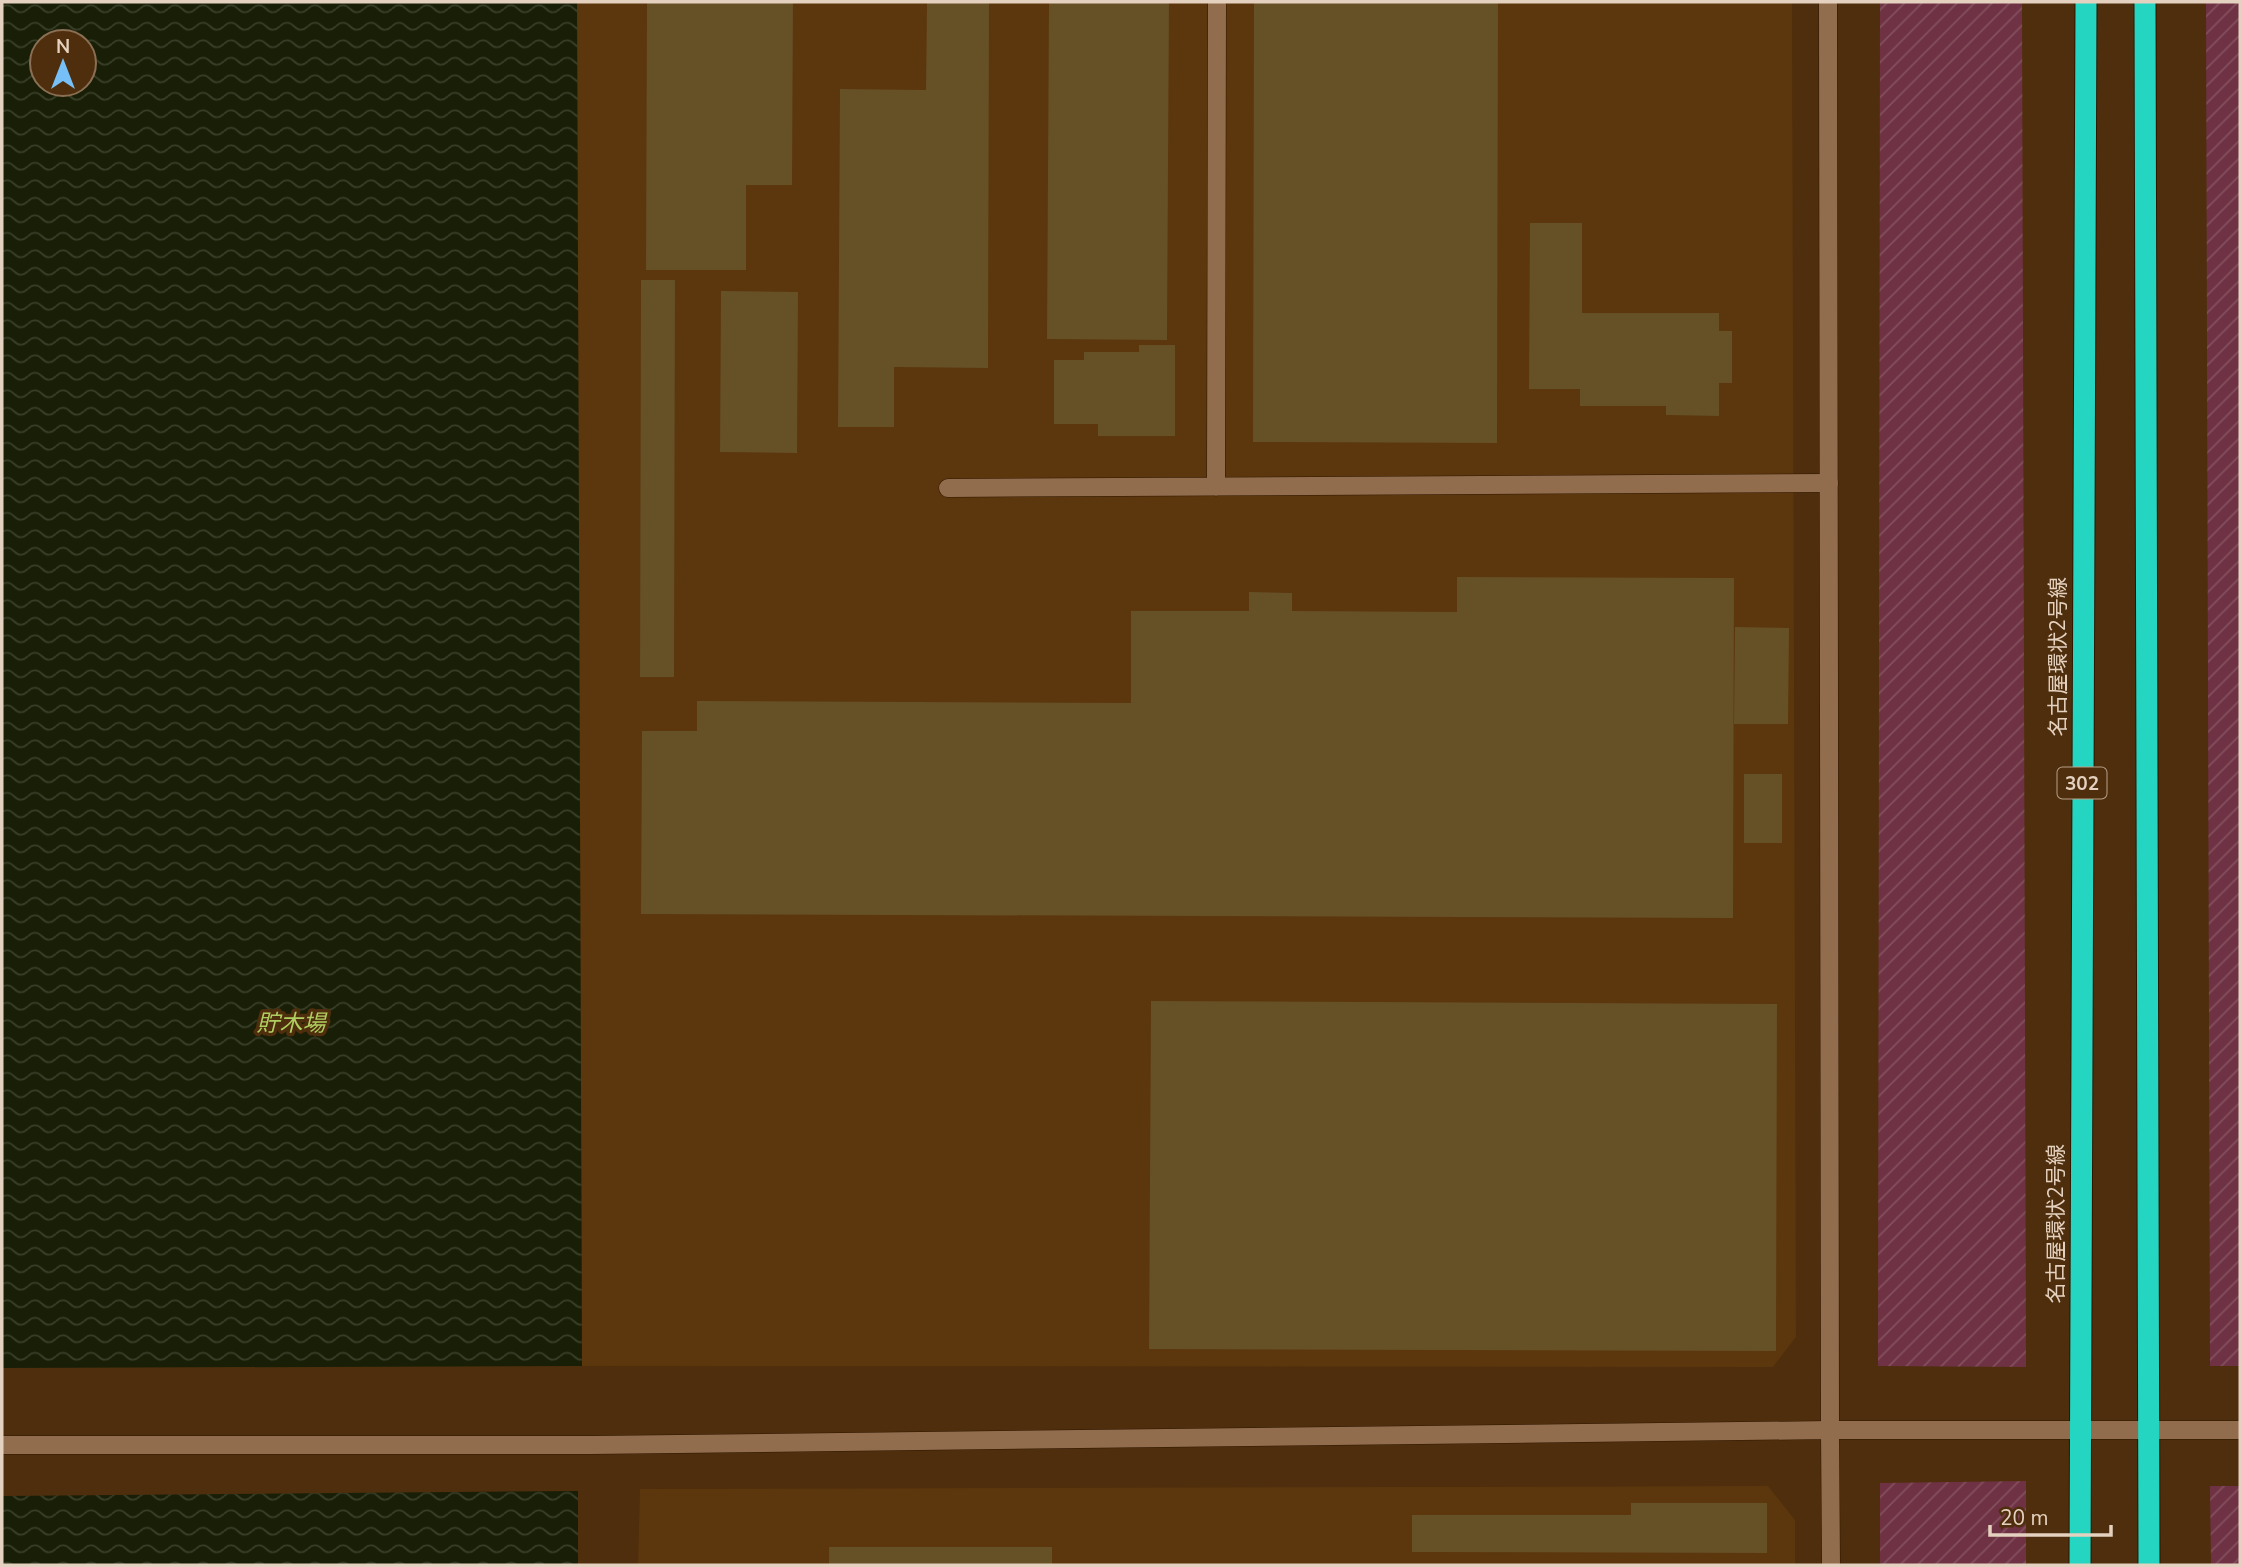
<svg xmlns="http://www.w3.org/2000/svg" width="2242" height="1567" font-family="'Nunito Sans','Noto Sans JP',sans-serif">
<defs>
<pattern id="garden-furrows" width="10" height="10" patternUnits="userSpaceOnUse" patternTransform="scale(1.75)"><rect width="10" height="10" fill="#6f3244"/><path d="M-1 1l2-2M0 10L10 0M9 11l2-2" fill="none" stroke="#834f5d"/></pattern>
<pattern id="water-waves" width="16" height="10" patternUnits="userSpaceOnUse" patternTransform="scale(1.75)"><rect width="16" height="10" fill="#181f06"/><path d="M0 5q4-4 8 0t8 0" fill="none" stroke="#393e28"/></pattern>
</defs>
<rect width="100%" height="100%" fill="#4e2e0c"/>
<!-- built -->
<path fill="#5c360d" d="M 577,2 L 1792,2 L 1796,1337 L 1773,1367 L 582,1366 Z
M 1768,1486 L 1795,1520 L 1795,1565 L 638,1565 L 640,1489 Z"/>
<!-- garden -->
<path fill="url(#garden-furrows)" d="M 1880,2 L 2022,2 L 2026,1367 L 1878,1366 Z
M 2206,2 L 2240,2 L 2240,1366 L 2210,1366 Z
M 2026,1481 L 2026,1565 L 1880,1565 L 1880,1483 Z
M 2210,1486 L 2240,1486 L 2240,1565 L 2211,1565 Z"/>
<!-- water -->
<path fill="url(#water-waves)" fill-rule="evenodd" d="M 2,2 L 577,2 L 582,1366 L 2,1368 ZM 42,42 L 84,42 L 84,84 L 42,84 Z
M 578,1491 L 578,1565 L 2,1565 L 2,1496 Z"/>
<!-- building -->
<path fill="#665026" d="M 647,2 L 793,2 L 792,185 L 746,185 L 746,270 L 646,270 Z
M 927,2 L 989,2 L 988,368 L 894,367 L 894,427 L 838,427 L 840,89 L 926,90 Z
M 1049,2 L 1169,2 L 1167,340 L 1047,339 Z
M 1254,2 L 1498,2 L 1497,443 L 1253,442 Z
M 1530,223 L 1582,223 L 1582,313 L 1719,313 L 1719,331 L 1732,331 L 1732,383 L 1719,383 L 1719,416 L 1666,415 L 1666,406 L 1580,406 L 1580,389 L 1529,389 Z
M 641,280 L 675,280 L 674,677 L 640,677 Z
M 721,291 L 798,292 L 797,453 L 720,452 Z
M 1139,345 L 1175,345 L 1175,436 L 1098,436 L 1098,424 L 1054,424 L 1054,360 L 1084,360 L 1084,352 L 1139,352 Z
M 1457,577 L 1734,578 L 1733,918 L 641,914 L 642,731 L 697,731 L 697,701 L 1131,703 L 1131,611 L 1249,611 L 1249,592 L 1292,593 L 1292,611 L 1457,612 Z
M 1735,627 L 1789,628 L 1788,724 L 1734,724 Z
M 1744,774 L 1782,774 L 1782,843 L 1744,843 Z
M 1151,1001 L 1777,1004 L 1776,1351 L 1149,1349 Z
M 1631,1503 L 1767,1503 L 1767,1553 L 1412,1552 L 1412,1515 L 1631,1515 Z
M 829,1547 L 1052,1547 L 1052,1565 L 829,1565 Z"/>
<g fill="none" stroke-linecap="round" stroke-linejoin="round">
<defs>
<path id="lane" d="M 1216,487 L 1217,2
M 948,488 L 1829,483"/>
<path id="street" d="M 1828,2 L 1830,1430"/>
<path id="secondary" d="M 1830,1430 L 1831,1565
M 2,1445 L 591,1445 L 1830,1430 L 2240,1430"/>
<path id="highway" d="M 2145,2 L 2149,1565
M 2080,1565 L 2086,2"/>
</defs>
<!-- lane casing -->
<use href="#lane" stroke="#2f1700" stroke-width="19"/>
<!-- street casing -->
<use href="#street" stroke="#2f1700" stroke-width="19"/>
<!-- secondary casing -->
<use href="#secondary" stroke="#2f1700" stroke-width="19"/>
<!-- highway casing -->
<use href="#highway" stroke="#2f1700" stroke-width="23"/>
<!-- lane -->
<use href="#lane" stroke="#926d4d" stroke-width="18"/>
<!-- street -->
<use href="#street" stroke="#926d4d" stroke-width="18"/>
<!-- secondary -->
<use href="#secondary" stroke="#926d4d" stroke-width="18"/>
<!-- highway -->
<use href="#highway" stroke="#24d6c2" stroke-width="21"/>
</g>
<g text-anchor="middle" stroke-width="7" stroke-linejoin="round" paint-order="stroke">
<!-- shield labels -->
<rect fill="#4e2e0c" stroke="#b8a089" stroke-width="2" x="2057.5" y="767.5" width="49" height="31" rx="5"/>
<g font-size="19" font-weight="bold" fill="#e5d1bf">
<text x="2082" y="790">302</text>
</g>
<!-- street labels -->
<g font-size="21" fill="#e5d1bf" stroke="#4e2e0c">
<text transform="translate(2058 657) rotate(-90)" y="7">名古屋環状2号線</text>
<text transform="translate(2056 1224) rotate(-90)" y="7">名古屋環状2号線</text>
</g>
<!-- water labels -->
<g font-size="23" font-style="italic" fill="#afce61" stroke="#4e2e0c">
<text x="291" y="1031">貯木場</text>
</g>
</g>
<!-- border -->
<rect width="2242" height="1567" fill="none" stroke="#e5d1bf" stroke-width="7"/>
<!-- north arrow -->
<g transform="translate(63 63)"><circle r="33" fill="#4e2e0c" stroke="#8a6f54" stroke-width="2"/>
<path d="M0-5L12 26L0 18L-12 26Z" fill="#77c0f7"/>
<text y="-10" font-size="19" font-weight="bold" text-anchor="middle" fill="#e5d1bf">N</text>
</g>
<!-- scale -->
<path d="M1990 1525v10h121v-10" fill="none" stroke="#e5d1bf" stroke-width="3.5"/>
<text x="2000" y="1525" font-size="21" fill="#e5d1bf" stroke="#4e2e0c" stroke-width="5" paint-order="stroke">20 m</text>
</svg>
